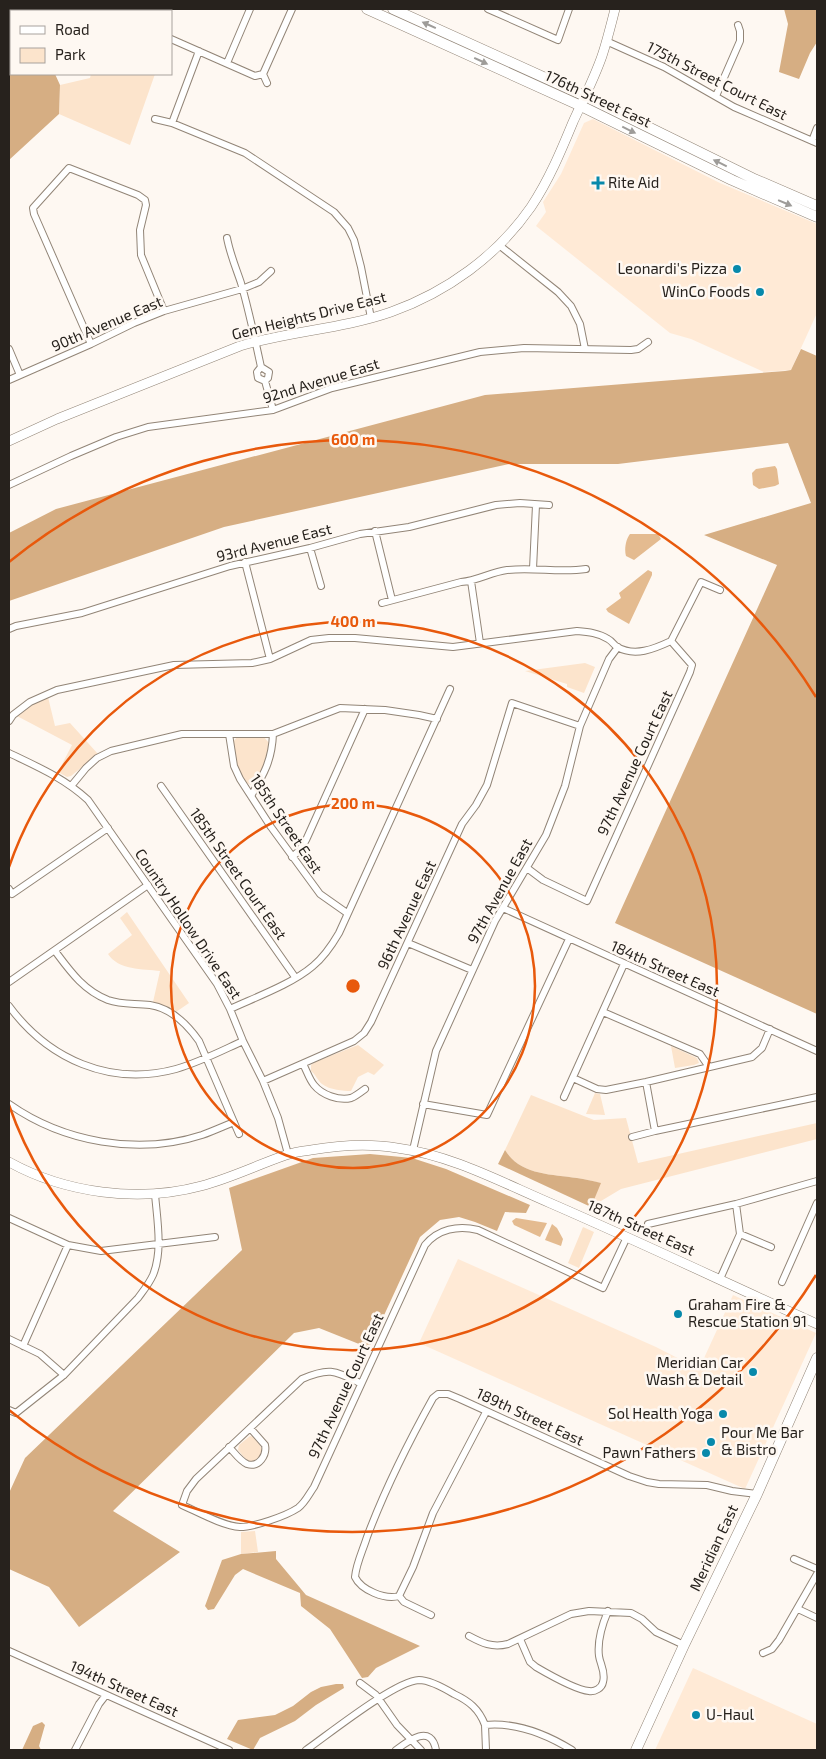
<svg xmlns="http://www.w3.org/2000/svg" width="826" height="1759" font-family="'Exo 2',sans-serif">
<rect width="100%" height="100%" fill="#fef8f2"/>
<!-- built -->
<path fill="#ffead6" d="M 593,119 L 720,183 L 817,224 L 817,313 L 791,370 L 764,372 L 691,339 L 670,333 L 536,226 L 546,212 L 543,202 L 561,174 L 584,123 Z
M 458,1259 L 656,1347 L 699,1369 L 733,1295 L 816,1333 L 745,1489 L 419,1343 Z
M 693,1668 L 817,1724 L 817,1750 L 655,1750 Z"/>
<!-- green -->
<path fill="#fce4cc" d="M 91,74 L 155,74 L 130,145 L 59,114 L 60,85 L 90,78 Z
M 585,663 L 595,667 L 584,693 L 567,687 L 567,684 L 525,671 Z
M 48,697 L 55,726 L 70,723 L 98,754 L 71,776 L 67,777 L 58,772 L 72,745 L 17,716 L 34,704 Z
M 237,737 L 264,737 L 269,743 C 267,756 263,779 251,785 C 237,780 235,755 233,742 Z
M 127,912 L 189,1003 L 176,1012 L 153,1002 L 160,971 C 143,969 118,970 108,954 L 132,935 L 120,918 Z
M 358,1045 L 384,1065 L 374,1075 L 368,1072 L 358,1077 L 351,1091 C 343,1091 330,1090 322,1084 C 318,1081 316,1075 311,1071 L 311,1065 L 315,1062 Z
M 671,1046 L 697,1058 L 699,1063 L 694,1065 L 675,1068 Z
M 595,1093 L 600,1094 L 605,1115 L 586,1114 Z
M 531,1095 L 594,1120 L 626,1118 L 638,1163 L 817,1123 L 817,1139 L 621,1189 L 591,1207 L 600,1183 C 593,1181 585,1179 577,1178 C 551,1174 520,1175 505,1150 Z
M 583,1227 L 594,1232 L 579,1268 L 568,1263 Z
M 250,1436 L 255,1437 L 263,1451 C 261,1457 254,1465 247,1460 C 244,1458 241,1453 238,1450 L 239,1445 Z
M 255,1531 L 258,1552 L 241,1554 L 241,1532 Z"/>
<!-- forest -->
<path fill="#d6ae83" d="M 9,9 L 21,9 L 27,11 L 11,11 L 11,74 L 55,74 L 60,85 L 59,114 L 9,160 Z
M 784,9 L 817,9 L 817,42 L 810,53 L 799,79 L 779,72 L 788,24 Z
M 801,349 L 817,356 L 817,1014 L 615,923 L 777,565 L 704,535 L 811,503 L 788,443 L 618,464 L 509,464 L 224,527 L 9,601 L 9,533 L 56,509 L 485,395 L 785,371 L 791,370 Z
M 505,1150 C 520,1175 551,1174 577,1178 C 585,1179 593,1181 601,1183 L 591,1207 L 498,1164 Z
M 370,1154 L 412,1158 L 446,1169 L 530,1205 L 526,1213 L 505,1212 L 497,1231 L 475,1222 L 459,1217 L 440,1220 L 420,1237 L 369,1348 L 319,1328 L 294,1333 L 113,1511 L 180,1552 L 79,1627 L 49,1587 L 9,1569 L 9,1493 L 25,1458 L 242,1250 L 229,1188 L 313,1158 Z
M 276,1551 L 276,1559 L 306,1595 L 420,1646 L 376,1668 L 368,1677 L 362,1678 L 330,1629 L 301,1606 L 300,1593 L 243,1569 L 235,1575 L 214,1609 L 208,1610 L 205,1606 L 222,1560 L 241,1554 Z
M 336,1684 L 343,1684 L 344,1688 L 316,1705 L 295,1721 L 260,1738 L 253,1750 L 227,1739 L 238,1720 L 275,1715 L 293,1706 L 311,1692 L 321,1687 Z
M 42,1722 L 45,1725 L 39,1746 L 41,1750 L 22,1750 L 33,1726 Z"/>
<!-- water -->
<path fill="#e4bb90" d="M 775,466 L 777,469 L 779,484 L 775,486 L 759,489 L 753,485 L 752,473 L 756,469 Z
M 630,534 L 658,534 L 661,539 L 634,560 L 626,556 C 624,549 626,539 630,534 Z
M 648,570 L 652,572 L 652,575 L 629,624 L 608,612 L 606,609 L 621,598 L 619,593 Z
M 516,1218 L 547,1223 L 540,1237 L 514,1225 L 512,1221 Z
M 552,1224 L 557,1228 L 563,1239 L 561,1246 L 545,1240 Z"/>
<g fill="none" stroke-linecap="round" stroke-linejoin="round">
<defs>
<path id="street" d="M 104,9 L 110,11
M 488,9 L 558,40 L 569,9
M 80,11 L 81,9
M 171,39 L 255,76 L 263,74
M 606,41 L 664,67 L 734,107 L 817,143
M 227,63 L 250,9
M 263,74 L 292,9
M 263,74 L 267,83
M 716,96 L 740,41 L 740,31 L 738,25
M 155,119 L 172,123 L 245,153 L 334,212 L 348,228 L 354,240 L 361,267 L 371,318
M 172,123 L 199,51
M 812,141 L 817,128
M 227,238 C 230,254 236,268 241,283 C 249,311 255,339 261,367 L 257,372 L 258,378 L 265,381 L 268,378 L 269,372 L 261,367
M 499,245 L 558,292 L 571,306 L 580,324 L 585,349
M 91,344 L 34,214 L 33,208 L 69,168 L 138,195 L 145,200 L 146,205 L 140,230 L 141,255 L 164,311
M 9,349 L 20,375
M 9,380 L 91,344 L 134,323 L 164,311 L 242,289 L 259,282 L 271,271
M 265,381 L 273,410
M 9,485 L 71,456 L 116,437 L 148,427 L 273,410 L 332,388 L 480,352 L 524,348 L 631,350 L 638,349 L 648,342
M 375,531 L 392,600
M 310,548 L 321,586
M 245,562 L 270,659
M 533,569 L 536,505
M 471,581 L 480,643
M 382,603 L 461,582 C 477,581 491,572 507,570 C 534,567 560,573 586,569
M 9,629 L 16,626 L 82,613 L 230,566 L 310,548 L 360,534 L 409,527 L 496,505 L 520,503 L 549,505
M 671,641 L 701,582 L 720,590
M 9,721 L 13,715 L 30,702 L 57,690 L 174,665 L 252,663 L 270,659 L 311,640 L 329,638 L 355,638 L 453,647 L 577,631 C 588,632 599,633 608,639 C 612,641 614,645 617,647 C 635,657 654,649 671,641
M 229,734 L 234,766 L 240,779 L 271,827 L 320,894 L 347,913
M 9,753 C 38,767 64,778 88,800 L 217,984 L 230,1009 L 243,1041 L 263,1081 L 278,1118 L 288,1154
M 72,785 L 86,768 L 97,758 L 111,751 L 182,734 L 273,734 L 340,708 L 385,710 L 419,715 L 437,719
M 161,786 L 295,977
M 251,796 C 264,774 272,760 273,734
M 292,857 L 300,850 L 306,840 L 365,709
M 527,868 L 543,880 L 587,901 L 690,672 L 692,665 L 671,641
M 9,889 L 12,894 L 108,828
M 503,908 L 817,1051
M 408,943 L 472,970
M 55,951 C 70,971 83,990 108,1000 C 122,1005 135,1003 150,1005 C 170,1008 187,1024 199,1041 L 239,1134
M 9,982 L 148,885
M 9,1006 C 48,1059 110,1087 176,1069 C 200,1062 221,1051 243,1041
M 230,1009 C 256,997 292,984 313,966 C 324,957 332,945 339,933 L 450,689
M 603,1012 L 700,1054 L 709,1067
M 303,1064 C 307,1071 309,1079 314,1085 C 322,1095 339,1101 351,1098 C 356,1096 361,1092 365,1089
M 573,1078 L 597,1089 L 606,1090 L 646,1082 L 752,1057 L 762,1048 L 770,1029
M 263,1081 L 354,1041 L 364,1033 L 371,1022 L 462,824 L 476,805 L 487,785 L 512,703 L 580,726
M 646,1082 L 655,1131
M 564,1097 L 624,964
M 9,1104 C 63,1142 138,1156 202,1135 C 213,1131 224,1126 234,1122
M 423,1104 L 487,1115 L 569,939
M 632,1137 L 655,1131 L 817,1097
M 413,1150 L 436,1051 L 495,921 L 546,835 L 565,786 L 580,726 L 609,659 L 618,647
M 9,1218 L 68,1245 L 101,1251 L 215,1237
M 648,1224 L 736,1204 L 817,1181
M 740,1234 L 771,1247
M 720,1279 L 740,1234 L 736,1204
M 782,1282 L 817,1203
M 9,1339 L 40,1354 L 64,1375
M 23,1346 L 68,1245
M 360,1383 C 335,1371 330,1367 302,1379 L 196,1479 L 187,1491 L 182,1505 C 198,1512 223,1526 240,1527 C 254,1527 286,1516 298,1508 C 305,1503 309,1494 314,1487 L 425,1245 C 438,1229 458,1225 478,1230 L 603,1288 L 627,1237
M 9,1410 L 16,1413 L 64,1375 L 138,1298 C 143,1291 149,1284 153,1275 C 163,1251 157,1219 155,1194
M 229,1447 C 234,1452 240,1461 247,1464 C 259,1468 267,1455 265,1445 L 250,1428
M 794,1559 L 817,1569
M 399,1596 L 413,1567 L 433,1513 L 486,1412
M 798,1609 L 817,1618
M 431,1615 L 404,1602 L 399,1596 C 385,1600 361,1590 355,1577 C 356,1564 363,1550 367,1537 C 385,1489 408,1443 433,1398 L 438,1394 L 448,1394 L 460,1399 L 629,1476 L 647,1482 L 659,1484 L 707,1485 L 732,1491 L 757,1494
M 469,1636 C 482,1643 492,1648 508,1644 L 571,1614 L 589,1611 L 631,1613 L 642,1619 L 656,1632 L 684,1645
M 520,1639 L 530,1662 L 536,1667 C 548,1674 576,1690 589,1691 C 595,1692 602,1688 603,1682 C 606,1672 600,1664 599,1656 C 597,1640 602,1625 608,1611
M 9,1651 L 229,1750
M 763,1653 L 772,1649 L 779,1640 L 817,1574
M 360,1683 L 376,1695 L 397,1725 L 421,1750
M 485,1725 L 486,1750
M 75,1750 L 99,1704 L 106,1695
M 306,1750 C 329,1734 395,1681 419,1680 C 430,1680 444,1688 454,1694 C 469,1701 479,1709 485,1725 C 516,1722 546,1734 572,1750
M 396,1750 C 408,1741 431,1723 436,1750"/>
<path id="secondary" d="M 9,441 L 57,419 L 240,346 C 290,331 342,329 391,312 C 447,292 497,256 531,207 C 549,180 561,151 573,122 C 583,100 594,79 602,56 C 607,41 611,25 615,9
M 9,1162 C 65,1193 138,1203 201,1186 C 231,1178 257,1165 286,1155 C 294,1152 303,1151 311,1150 C 340,1145 368,1143 397,1148 C 451,1155 501,1182 550,1203 C 640,1242 728,1284 817,1324"/>
<path id="primary" d="M 367,9 L 581,106 L 732,180 L 817,217
M 393,9 L 585,96 L 752,178 L 817,206
M 636,1750 L 684,1645 L 757,1494 L 817,1358"/>
</defs>
<!-- street casing -->
<use href="#street" stroke="#928577" stroke-width="8"/>
<!-- secondary casing -->
<use href="#secondary" stroke="#928577" stroke-width="10"/>
<!-- primary casing -->
<use href="#primary" stroke="#928577" stroke-width="11"/>
<!-- street -->
<use href="#street" stroke="#fff" stroke-width="6"/>
<!-- secondary -->
<use href="#secondary" stroke="#fff" stroke-width="9"/>
<!-- primary -->
<use href="#primary" stroke="#fff" stroke-width="10"/>
</g>
<!-- one-way arrows -->
<defs><path id="oneway-solid" d="M-6-.8H1V-3.2L6.5 0L1 3.2V.8H-6Z" transform="scale(1.25)"/></defs>
<g fill="#9e9c99">
<use href="#oneway-solid" transform="translate(429 25) rotate(-156)"/>
<use href="#oneway-solid" transform="translate(481 61) rotate(25)"/>
<use href="#oneway-solid" transform="translate(629 130) rotate(26)"/>
<use href="#oneway-solid" transform="translate(720 163) rotate(-154)"/>
<use href="#oneway-solid" transform="translate(785 203) rotate(23)"/>
</g>
<!-- distance rings -->
<g fill="none" stroke="#e8590c" stroke-width="2.5">
<circle cx="353" cy="986" r="182"/>
<path d="M9 867A364 364 0 1 1 9 1105"/>
<path d="M816 1275A546 546 0 0 1 9 1410M9 562A546 546 0 0 1 816 697"/>
</g>
<!-- markers -->
<g fill="#0789ab" stroke="#fef8f2" stroke-width="2">
<path d="M595.5 175.5h5v5h5v5h-5v5h-5v-5h-5v-5h5z"/>
<circle cx="737" cy="269" r="5"/>
<circle cx="760" cy="292" r="5"/>
<circle cx="678" cy="1314" r="5"/>
<circle cx="753" cy="1372" r="5"/>
<circle cx="723" cy="1414" r="5"/>
<circle cx="711" cy="1442" r="5"/>
<circle cx="706" cy="1453" r="5"/>
<circle cx="696" cy="1715" r="5"/>
</g>
<g text-anchor="middle" stroke-width="5" stroke-linejoin="round" paint-order="stroke">
<!-- street labels -->
<g font-size="15" fill="#27221d" stroke="#fef8f2">
<text transform="translate(717 81) rotate(27)" y="5">175th Street Court East</text>
<text transform="translate(598 99) rotate(25)" y="5">176th Street East</text>
<text transform="translate(309 316) rotate(-14)" y="5">Gem Heights Drive East</text>
<text transform="translate(107 324) rotate(-23)" y="5">90th Avenue East</text>
<text transform="translate(321 381) rotate(-17)" y="5">92nd Avenue East</text>
<text transform="translate(274 543) rotate(-14)" y="5">93rd Avenue East</text>
<text transform="translate(635 763) rotate(-65)" y="5">97th Avenue Court East</text>
<text transform="translate(286 824) rotate(56)" y="5">185th Street East</text>
<text transform="translate(238 874) rotate(55)" y="5">185th Street Court East</text>
<text transform="translate(500 891) rotate(-61)" y="5">97th Avenue East</text>
<text transform="translate(407 915) rotate(-65)" y="5">96th Avenue East</text>
<text transform="translate(188 924) rotate(56)" y="5">Country Hollow Drive East</text>
<text transform="translate(665 969) rotate(24)" y="5">184th Street East</text>
<text transform="translate(641 1228) rotate(24)" y="5">187th Street East</text>
<text transform="translate(346 1386) rotate(-65)" y="5">97th Avenue Court East</text>
<text transform="translate(530 1417) rotate(25)" y="5">189th Street East</text>
<text transform="translate(714 1548) rotate(-65)" y="5">Meridian East</text>
<text transform="translate(124 1689) rotate(24)" y="5">194th Street East</text>
</g>
<!-- poi labels -->
<g font-size="15" fill="#27221d" stroke="#fef8f2" text-anchor="end">
<text x="608" y="188" text-anchor="start">Rite Aid</text>
<text x="727" y="274">Leonardi's Pizza</text>
<text x="750" y="297">WinCo Foods</text>
<text x="688" y="1310" text-anchor="start">Graham Fire &amp;<tspan x="688" dy="17">Rescue Station 91</tspan></text>
<text x="743" y="1368">Meridian Car<tspan x="743" dy="17">Wash &amp; Detail</tspan></text>
<text x="713" y="1419">Sol Health Yoga</text>
<text x="721" y="1438" text-anchor="start">Pour Me Bar<tspan x="721" dy="17">&amp; Bistro</tspan></text>
<text x="696" y="1458">Pawn Fathers</text>
<text x="706" y="1720" text-anchor="start">U-Haul</text>
</g>
</g>
<circle cx="353" cy="986" r="8" fill="#e8590c" stroke="#fef8f2" stroke-width="2.5"/>
<g font-size="15" text-anchor="middle" font-weight="bold" fill="#e8590c" stroke="#fef8f2" stroke-width="5" stroke-linejoin="round" paint-order="stroke">
<text x="353" y="445">600 m</text>
<text x="353" y="627">400 m</text>
<text x="353" y="809">200 m</text>
</g>
<!-- border -->
<rect width="826" height="1759" fill="none" stroke="#27221d" stroke-width="20"/>
<!-- legend -->
<rect x="10" y="10" width="162" height="65" fill="#fef8f2" stroke="#a8a29d"/>
<rect x="20" y="26" width="25" height="8" fill="#ffffff" stroke="#a8a29d"/>
<text x="55" y="35" font-size="15" fill="#27221d">Road</text>
<rect x="20" y="48" width="25" height="15" fill="#fce4cc" stroke="#a8a29d"/>
<text x="55" y="60" font-size="15" fill="#27221d">Park</text>
</svg>
